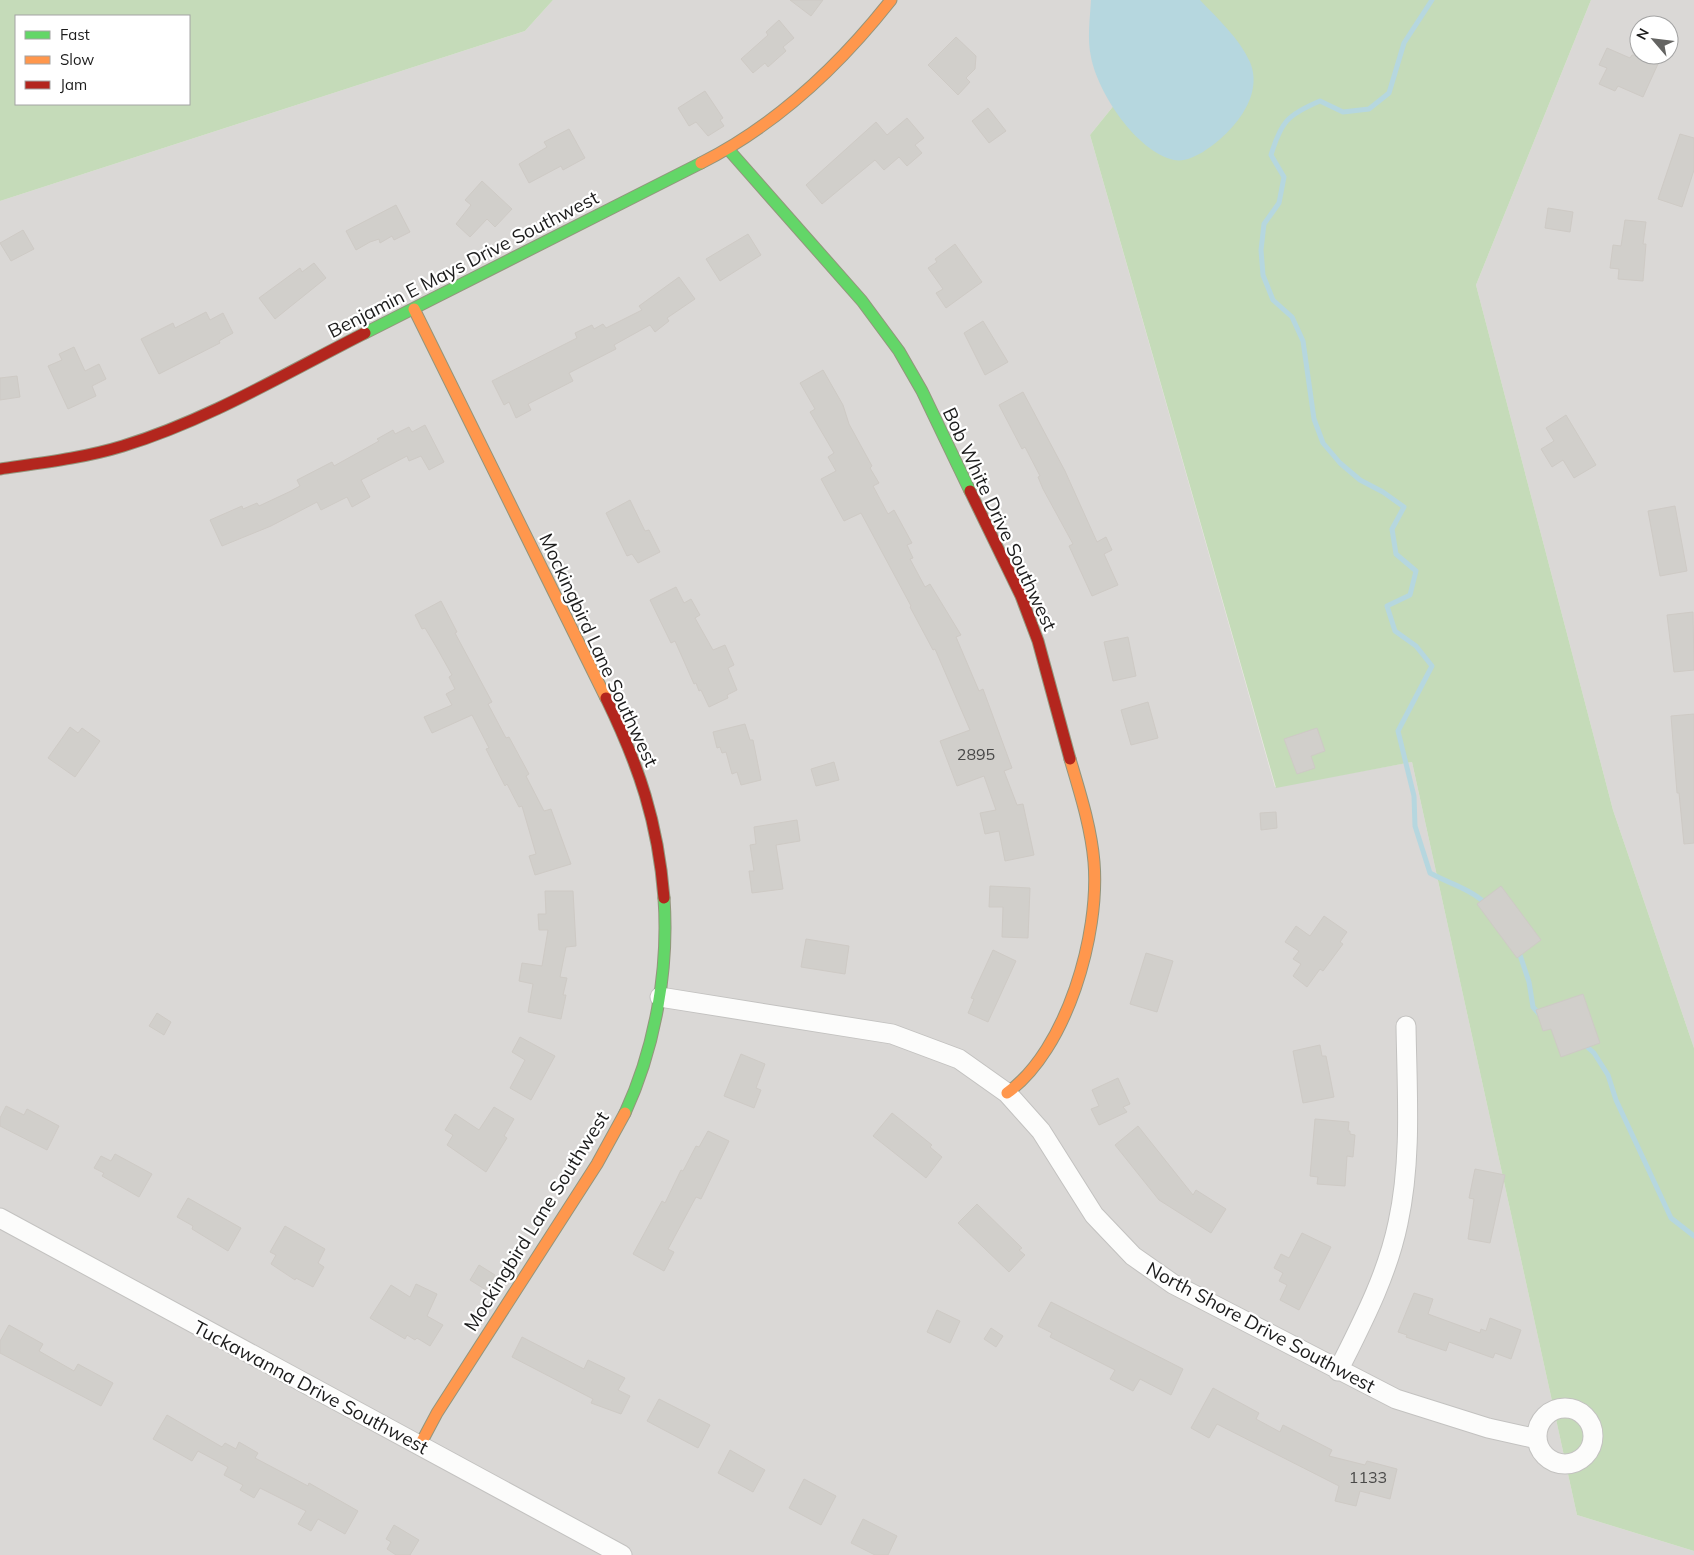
<svg xmlns="http://www.w3.org/2000/svg" width="1694" height="1555" font-family="Mulish,sans-serif">
<rect width="100%" height="100%" fill="#ebe9e4"/>
<!-- residential -->
<path fill="#dad8d6" fill-rule="evenodd" d="M 553,0 L 1199,0 L 1090,135 L 1275,787 L 1412,762 L 1577,1515 L 1694,1551 L 1694,1555 L 0,1555 L 0,201 L 525,31 Z
M 1591,0 L 1694,0 L 1694,1048 L 1613,810 L 1476,285 ZM 1639,25 L 1669,25 L 1669,55 L 1639,55 Z"/>
<!-- forest -->
<path fill="#c5dbb9" fill-rule="evenodd" d="M 0,0 L 553,0 L 525,31 L 0,201 ZM 16,16 L 189,16 L 189,104 L 16,104 Z
M 1199,0 L 1591,0 L 1476,285 L 1613,810 L 1694,1048 L 1694,1551 L 1577,1515 L 1412,762 L 1276,788 L 1090,135 Z"/>
<!-- water -->
<path fill="#b6d7df" d="M 1091,0 L 1200,0 C 1218,19 1239,38 1250,62 C 1265,98 1230,135 1203,152 C 1194,157 1184,162 1174,160 C 1136,151 1098,93 1091,57 C 1087,39 1090,18 1091,0 Z"/>
<g fill="none" stroke-linecap="round" stroke-linejoin="round">
<!-- stream -->
<path stroke="#b6d7df" stroke-width="5" d="M 1432,0 L 1404,43 L 1389,93 L 1369,109 L 1343,112 L 1320,101 C 1287,115 1281,122 1271,155 L 1284,177 L 1279,203 L 1264,224 L 1261,250 L 1263,275 L 1273,300 L 1292,317 L 1303,341 L 1314,419 L 1323,443 L 1340,463 L 1360,480 L 1383,492 L 1404,507 L 1392,529 L 1396,554 L 1416,571 L 1410,595 L 1387,606 L 1395,631 L 1416,646 L 1432,666 L 1398,731 L 1414,796 L 1415,826 L 1430,873 C 1448,883 1471,889 1486,904
M 1518,949 L 1529,982 L 1533,1007 L 1540,1015
M 1584,1044 L 1594,1053 L 1608,1075 L 1616,1100 L 1671,1218 L 1694,1236"/>
</g>
<!-- building -->
<path fill="#d1cfcb" stroke="#cecac5" d="M 790,0 L 823,0 L 811,16 Z
M 779,20 L 794,38 L 783,47 L 786,51 L 768,67 L 765,63 L 753,73 L 741,59 L 768,35 L 766,32 Z
M 956,37 L 976,56 L 975,69 L 966,78 L 970,82 L 958,95 L 928,65 Z
M 1607,48 L 1630,58 L 1632,55 L 1662,55 L 1643,97 L 1618,86 L 1615,91 L 1599,84 L 1607,68 L 1599,65 Z
M 705,91 L 723,118 L 720,120 L 724,126 L 708,136 L 696,122 L 689,126 L 678,108 Z
M 988,108 L 1006,131 L 989,143 L 972,121 Z
M 907,118 L 924,138 L 915,145 L 922,153 L 907,166 L 899,157 L 884,170 L 875,160 L 822,204 L 806,185 L 876,122 L 887,135 Z
M 569,129 L 585,158 L 563,170 L 561,166 L 529,183 L 519,164 L 547,147 L 544,142 Z
M 1680,134 L 1694,138 L 1694,170 L 1682,207 L 1658,199 Z
M 482,181 L 512,209 L 495,227 L 487,219 L 470,237 L 456,224 L 471,205 L 465,200 Z
M 396,205 L 410,232 L 394,240 L 392,236 L 380,243 L 379,239 L 370,242 L 356,250 L 346,231 Z
M 1548,208 L 1573,212 L 1570,232 L 1545,228 Z
M 1625,220 L 1646,222 L 1643,244 L 1646,244 L 1643,281 L 1618,279 L 1619,269 L 1610,268 L 1613,245 L 1621,246 Z
M 23,230 L 34,249 L 11,261 L 0,243 Z
M 748,234 L 761,255 L 720,281 L 706,259 Z
M 955,244 L 982,282 L 946,308 L 936,293 L 943,289 L 928,268 L 937,262 L 935,259 Z
M 314,263 L 326,278 L 275,319 L 259,298 L 300,268 L 302,272 Z
M 679,277 L 695,299 L 667,318 L 669,321 L 655,332 L 650,325 L 614,345 L 616,349 L 569,373 L 573,381 L 528,404 L 531,410 L 516,418 L 509,402 L 504,405 L 492,381 L 577,338 L 575,333 L 592,325 L 594,329 L 603,324 L 606,328 L 642,310 L 639,306 Z
M 206,312 L 210,320 L 223,313 L 233,333 L 219,341 L 220,343 L 159,374 L 141,339 L 173,323 L 175,328 Z
M 983,321 L 1008,362 L 985,375 L 964,333 Z
M 74,347 L 85,371 L 99,364 L 106,379 L 92,386 L 96,396 L 68,409 L 48,366 L 62,360 L 59,354 Z
M 823,370 L 843,405 L 849,424 L 872,466 L 870,468 L 879,483 L 873,486 L 888,514 L 894,510 L 912,543 L 907,545 L 913,558 L 910,559 L 925,587 L 930,584 L 961,635 L 956,637 L 979,691 L 983,689 L 1012,768 L 1004,771 L 1017,805 L 1023,804 L 1034,855 L 1005,861 L 999,831 L 985,834 L 980,813 L 996,810 L 984,776 L 957,786 L 940,741 L 970,730 L 935,649 L 933,650 L 910,607 L 911,606 L 861,513 L 844,521 L 821,479 L 836,471 L 828,457 L 834,453 L 810,412 L 815,409 L 800,383 Z
M 17,376 L 20,397 L 0,400 L 0,378 Z
M 1023,392 L 1065,471 L 1097,542 L 1106,537 L 1112,550 L 1104,554 L 1118,585 L 1092,596 L 1069,546 L 1073,544 L 1043,489 L 1038,477 L 1040,476 L 1025,447 L 1022,449 L 999,405 Z
M 1566,415 L 1596,465 L 1574,478 L 1563,460 L 1552,467 L 1541,449 L 1554,441 L 1546,428 Z
M 425,425 L 444,462 L 429,470 L 421,456 L 409,461 L 407,456 L 361,480 L 370,497 L 352,507 L 347,497 L 321,510 L 317,502 L 271,526 L 222,546 L 210,520 L 242,506 L 243,509 L 257,503 L 259,506 L 291,491 L 300,486 L 297,480 L 332,462 L 334,466 L 379,441 L 377,439 L 393,430 L 395,434 L 409,427 L 412,432 Z
M 630,500 L 645,531 L 649,530 L 660,552 L 638,563 L 632,554 L 627,556 L 606,513 Z
M 1675,506 L 1687,571 L 1660,576 L 1648,511 Z
M 676,587 L 684,603 L 691,599 L 700,615 L 695,618 L 713,650 L 725,645 L 734,665 L 728,668 L 737,690 L 727,695 L 728,698 L 709,707 L 701,690 L 699,691 L 696,683 L 694,684 L 675,641 L 671,643 L 650,600 Z
M 441,601 L 457,632 L 455,633 L 492,702 L 488,704 L 506,738 L 509,737 L 529,774 L 526,776 L 544,811 L 551,809 L 571,864 L 535,875 L 529,856 L 536,854 L 522,806 L 519,807 L 507,784 L 505,786 L 486,749 L 489,748 L 472,715 L 432,733 L 424,717 L 452,705 L 446,694 L 455,689 L 449,677 L 452,675 L 438,650 L 425,628 L 422,629 L 415,615 Z
M 1693,612 L 1694,670 L 1674,672 L 1667,615 Z
M 1128,637 L 1136,676 L 1113,681 L 1104,642 Z
M 1148,702 L 1158,738 L 1131,745 L 1121,710 Z
M 1694,714 L 1694,843 L 1684,844 L 1679,793 L 1677,793 L 1671,716 Z
M 745,724 L 750,740 L 753,740 L 761,780 L 741,785 L 737,772 L 732,774 L 726,752 L 722,753 L 720,747 L 717,748 L 713,732 Z
M 70,727 L 78,733 L 82,728 L 100,741 L 75,777 L 48,758 Z
M 1317,728 L 1325,751 L 1311,756 L 1315,768 L 1297,774 L 1284,739 Z
M 834,762 L 839,780 L 816,786 L 811,769 Z
M 1276,812 L 1277,828 L 1261,830 L 1260,813 Z
M 797,820 L 800,841 L 776,845 L 783,889 L 752,893 L 749,871 L 754,871 L 750,845 L 756,844 L 754,827 Z
M 990,886 L 1030,888 L 1028,938 L 1002,937 L 1003,907 L 989,907 Z
M 1501,886 L 1541,940 L 1517,958 L 1477,904 Z
M 545,891 L 573,891 L 576,946 L 566,947 L 560,977 L 567,978 L 563,995 L 566,995 L 561,1019 L 528,1012 L 533,984 L 519,981 L 522,963 L 542,966 L 548,930 L 539,930 L 538,914 L 546,914 Z
M 1324,916 L 1347,932 L 1340,942 L 1343,944 L 1323,971 L 1320,969 L 1307,987 L 1293,976 L 1301,964 L 1293,959 L 1299,951 L 1285,942 L 1296,926 L 1310,936 Z
M 806,939 L 849,946 L 845,974 L 801,967 Z
M 993,950 L 1016,961 L 988,1022 L 968,1013 L 974,999 L 971,998 Z
M 1146,953 L 1173,961 L 1157,1012 L 1130,1004 Z
M 1583,994 L 1600,1043 L 1561,1057 L 1551,1029 L 1543,1031 L 1536,1010 Z
M 157,1013 L 171,1022 L 164,1035 L 149,1026 Z
M 520,1037 L 555,1056 L 531,1100 L 510,1088 L 525,1060 L 512,1052 Z
M 1320,1045 L 1322,1056 L 1326,1056 L 1334,1097 L 1303,1103 L 1293,1051 Z
M 741,1054 L 765,1064 L 756,1088 L 761,1090 L 754,1108 L 724,1096 Z
M 1118,1078 L 1130,1104 L 1123,1107 L 1127,1112 L 1099,1125 L 1091,1109 L 1099,1106 L 1092,1090 Z
M 6,1106 L 24,1115 L 27,1109 L 59,1126 L 47,1150 L 0,1126 L 0,1118 Z
M 494,1107 L 514,1119 L 504,1136 L 507,1138 L 486,1172 L 447,1145 L 453,1135 L 445,1130 L 455,1114 L 479,1130 Z
M 892,1113 L 932,1145 L 930,1147 L 942,1157 L 926,1178 L 873,1136 Z
M 1315,1119 L 1349,1122 L 1348,1131 L 1350,1131 L 1350,1134 L 1355,1135 L 1353,1157 L 1347,1156 L 1345,1186 L 1317,1184 L 1318,1177 L 1310,1176 Z
M 1138,1126 L 1193,1195 L 1196,1190 L 1226,1209 L 1211,1233 L 1159,1200 L 1115,1145 Z
M 708,1131 L 729,1141 L 701,1199 L 696,1197 L 668,1249 L 674,1252 L 664,1271 L 633,1254 L 662,1201 L 665,1203 L 681,1170 L 683,1171 L 696,1146 L 699,1147 Z
M 115,1154 L 152,1174 L 139,1197 L 102,1176 L 104,1173 L 94,1168 L 101,1156 L 111,1161 Z
M 1475,1169 L 1505,1175 L 1490,1243 L 1468,1239 L 1474,1199 L 1469,1198 Z
M 188,1198 L 241,1228 L 228,1251 L 192,1229 L 193,1226 L 177,1217 Z
M 977,1204 L 1022,1248 L 1019,1250 L 1025,1255 L 1009,1272 L 958,1223 Z
M 285,1226 L 325,1249 L 318,1263 L 324,1267 L 313,1287 L 296,1278 L 295,1280 L 271,1264 L 276,1255 L 270,1252 Z
M 1302,1233 L 1331,1247 L 1299,1310 L 1280,1300 L 1287,1285 L 1279,1281 L 1283,1273 L 1274,1268 L 1281,1254 L 1289,1258 Z
M 479,1265 L 495,1275 L 486,1290 L 470,1280 Z
M 416,1284 L 437,1294 L 427,1316 L 443,1325 L 430,1346 L 417,1338 L 415,1340 L 407,1335 L 405,1339 L 370,1318 L 391,1285 L 410,1297 Z
M 1414,1293 L 1433,1299 L 1428,1314 L 1480,1333 L 1481,1329 L 1486,1331 L 1490,1318 L 1521,1330 L 1511,1359 L 1495,1353 L 1493,1358 L 1449,1342 L 1446,1351 L 1406,1337 L 1407,1335 L 1398,1332 Z
M 1051,1302 L 1183,1369 L 1171,1395 L 1140,1379 L 1133,1391 L 1110,1379 L 1115,1370 L 1050,1337 L 1052,1333 L 1038,1326 Z
M 937,1310 L 960,1321 L 950,1343 L 927,1332 Z
M 9,1325 L 43,1344 L 39,1351 L 74,1371 L 78,1364 L 113,1383 L 101,1406 L 0,1353 L 0,1341 Z
M 991,1328 L 1003,1336 L 996,1347 L 984,1339 Z
M 522,1337 L 584,1369 L 588,1360 L 625,1378 L 618,1390 L 630,1396 L 621,1414 L 591,1403 L 593,1399 L 512,1357 Z
M 1213,1388 L 1259,1413 L 1256,1419 L 1280,1432 L 1283,1425 L 1332,1450 L 1329,1456 L 1365,1465 L 1367,1461 L 1397,1469 L 1390,1499 L 1360,1491 L 1356,1506 L 1335,1501 L 1339,1486 L 1217,1424 L 1209,1438 L 1191,1428 Z
M 659,1399 L 710,1425 L 698,1448 L 647,1421 Z
M 167,1415 L 222,1447 L 225,1443 L 236,1449 L 239,1442 L 258,1453 L 255,1458 L 308,1486 L 309,1483 L 358,1511 L 345,1534 L 318,1519 L 311,1531 L 298,1524 L 306,1511 L 260,1488 L 254,1498 L 240,1490 L 243,1485 L 224,1475 L 228,1467 L 198,1451 L 192,1461 L 153,1439 Z
M 730,1450 L 765,1470 L 753,1492 L 718,1473 Z
M 804,1479 L 836,1496 L 821,1525 L 789,1508 Z
M 863,1519 L 897,1536 L 888,1555 L 875,1555 L 851,1543 Z
M 394,1525 L 419,1540 L 410,1555 L 396,1555 L 387,1549 L 391,1542 L 386,1539 Z"/>
<g fill="none" stroke-linecap="round" stroke-linejoin="round">
<defs>
<path id="street" d="M 660,997 L 892,1034 L 959,1059 L 1007,1093 L 1041,1131 L 1094,1215 L 1133,1256 L 1173,1284 L 1396,1399 L 1488,1428 L 1537,1439
M 0,1218 L 622,1555
M 1338,1371 C 1362,1323 1387,1276 1398,1223 C 1412,1159 1407,1091 1406,1026
M1537 1436a28 28 0 1 1 56 0a28 28 0 1 1-56 0Z"/>
<path id="fast" d="M 728,149 L 862,301 L 899,351 L 922,391 L 970,491
M 365,333 L 701,163
M 625,1113 C 655,1048 669,970 664,898"/>
<path id="slow" d="M 701,163 C 776,125 839,66 891,0
M 414,309 L 606,698
M 1007,1093 C 1067,1050 1100,934 1094,862 C 1091,827 1080,793 1070,759
M 420,1445 L 437,1413 L 597,1164 L 625,1113"/>
<path id="jam" d="M 0,469 C 41,463 84,458 123,446 C 208,420 286,373 365,333
M 970,491 L 1021,596 L 1038,641 L 1070,759
M 606,698 C 639,766 658,822 664,898"/>
</defs>
<!-- street casing -->
<use href="#street" stroke="#c3c2c0" stroke-width="21"/>
<!-- fast casing -->
<use href="#fast" stroke="#93957c" stroke-width="13"/>
<!-- slow casing -->
<use href="#slow" stroke="#93957c" stroke-width="13"/>
<!-- jam casing -->
<use href="#jam" stroke="#93957c" stroke-width="13"/>
<!-- street -->
<use href="#street" stroke="#fcfcfb" stroke-width="19"/>
<!-- fast -->
<use href="#fast" stroke="#63d668" stroke-width="11"/>
<!-- slow -->
<use href="#slow" stroke="#ff974d" stroke-width="11"/>
<!-- jam -->
<use href="#jam" stroke="#b3261e" stroke-width="11"/>
</g>
<g text-anchor="middle" stroke-width="4.5" stroke-linejoin="round" paint-order="stroke">
<!-- number labels -->
<g font-size="16" fill="#494948">
<text x="976" y="760">2895</text>
<text x="1368" y="1483">1133</text>
</g>
<!-- street labels -->
<g font-size="19" fill="#1c1c1c" stroke="#fff">
<text transform="translate(463 264) rotate(-27)" y="7">Benjamin E Mays Drive Southwest</text>
<text transform="translate(1000 519) rotate(65)" y="7">Bob White Drive Southwest</text>
<text transform="translate(599 650) rotate(65)" y="7">Mockingbird Lane Southwest</text>
<text transform="translate(536 1221) rotate(-58)" y="7">Mockingbird Lane Southwest</text>
<text transform="translate(1261 1327) rotate(28)" y="7">North Shore Drive Southwest</text>
<text transform="translate(311 1387) rotate(28)" y="7">Tuckawanna Drive Southwest</text>
</g>
</g>
<!-- legend -->
<rect x="15" y="15" width="175" height="90" fill="#ffffff" stroke="#a4a4a4"/>
<rect x="25" y="31" width="25" height="8" fill="#63d668" stroke="#a4a4a4"/>
<text x="60" y="40" font-size="15" fill="#1c1c1c">Fast</text>
<rect x="25" y="56" width="25" height="8" fill="#ff974d" stroke="#a4a4a4"/>
<text x="60" y="65" font-size="15" fill="#1c1c1c">Slow</text>
<rect x="25" y="81" width="25" height="8" fill="#b3261e" stroke="#a4a4a4"/>
<text x="60" y="90" font-size="15" fill="#1c1c1c">Jam</text>
<!-- north arrow -->
<g transform="translate(1654 40) rotate(298)"><circle r="24" fill="#ffffff" stroke="#a4a4a4"/>
<path d="M0-4L9 19L0 12L-9 19Z" fill="#646462"/>
<text y="-8" font-size="14" font-weight="bold" text-anchor="middle" fill="#1c1c1c">N</text>
</g>
</svg>
